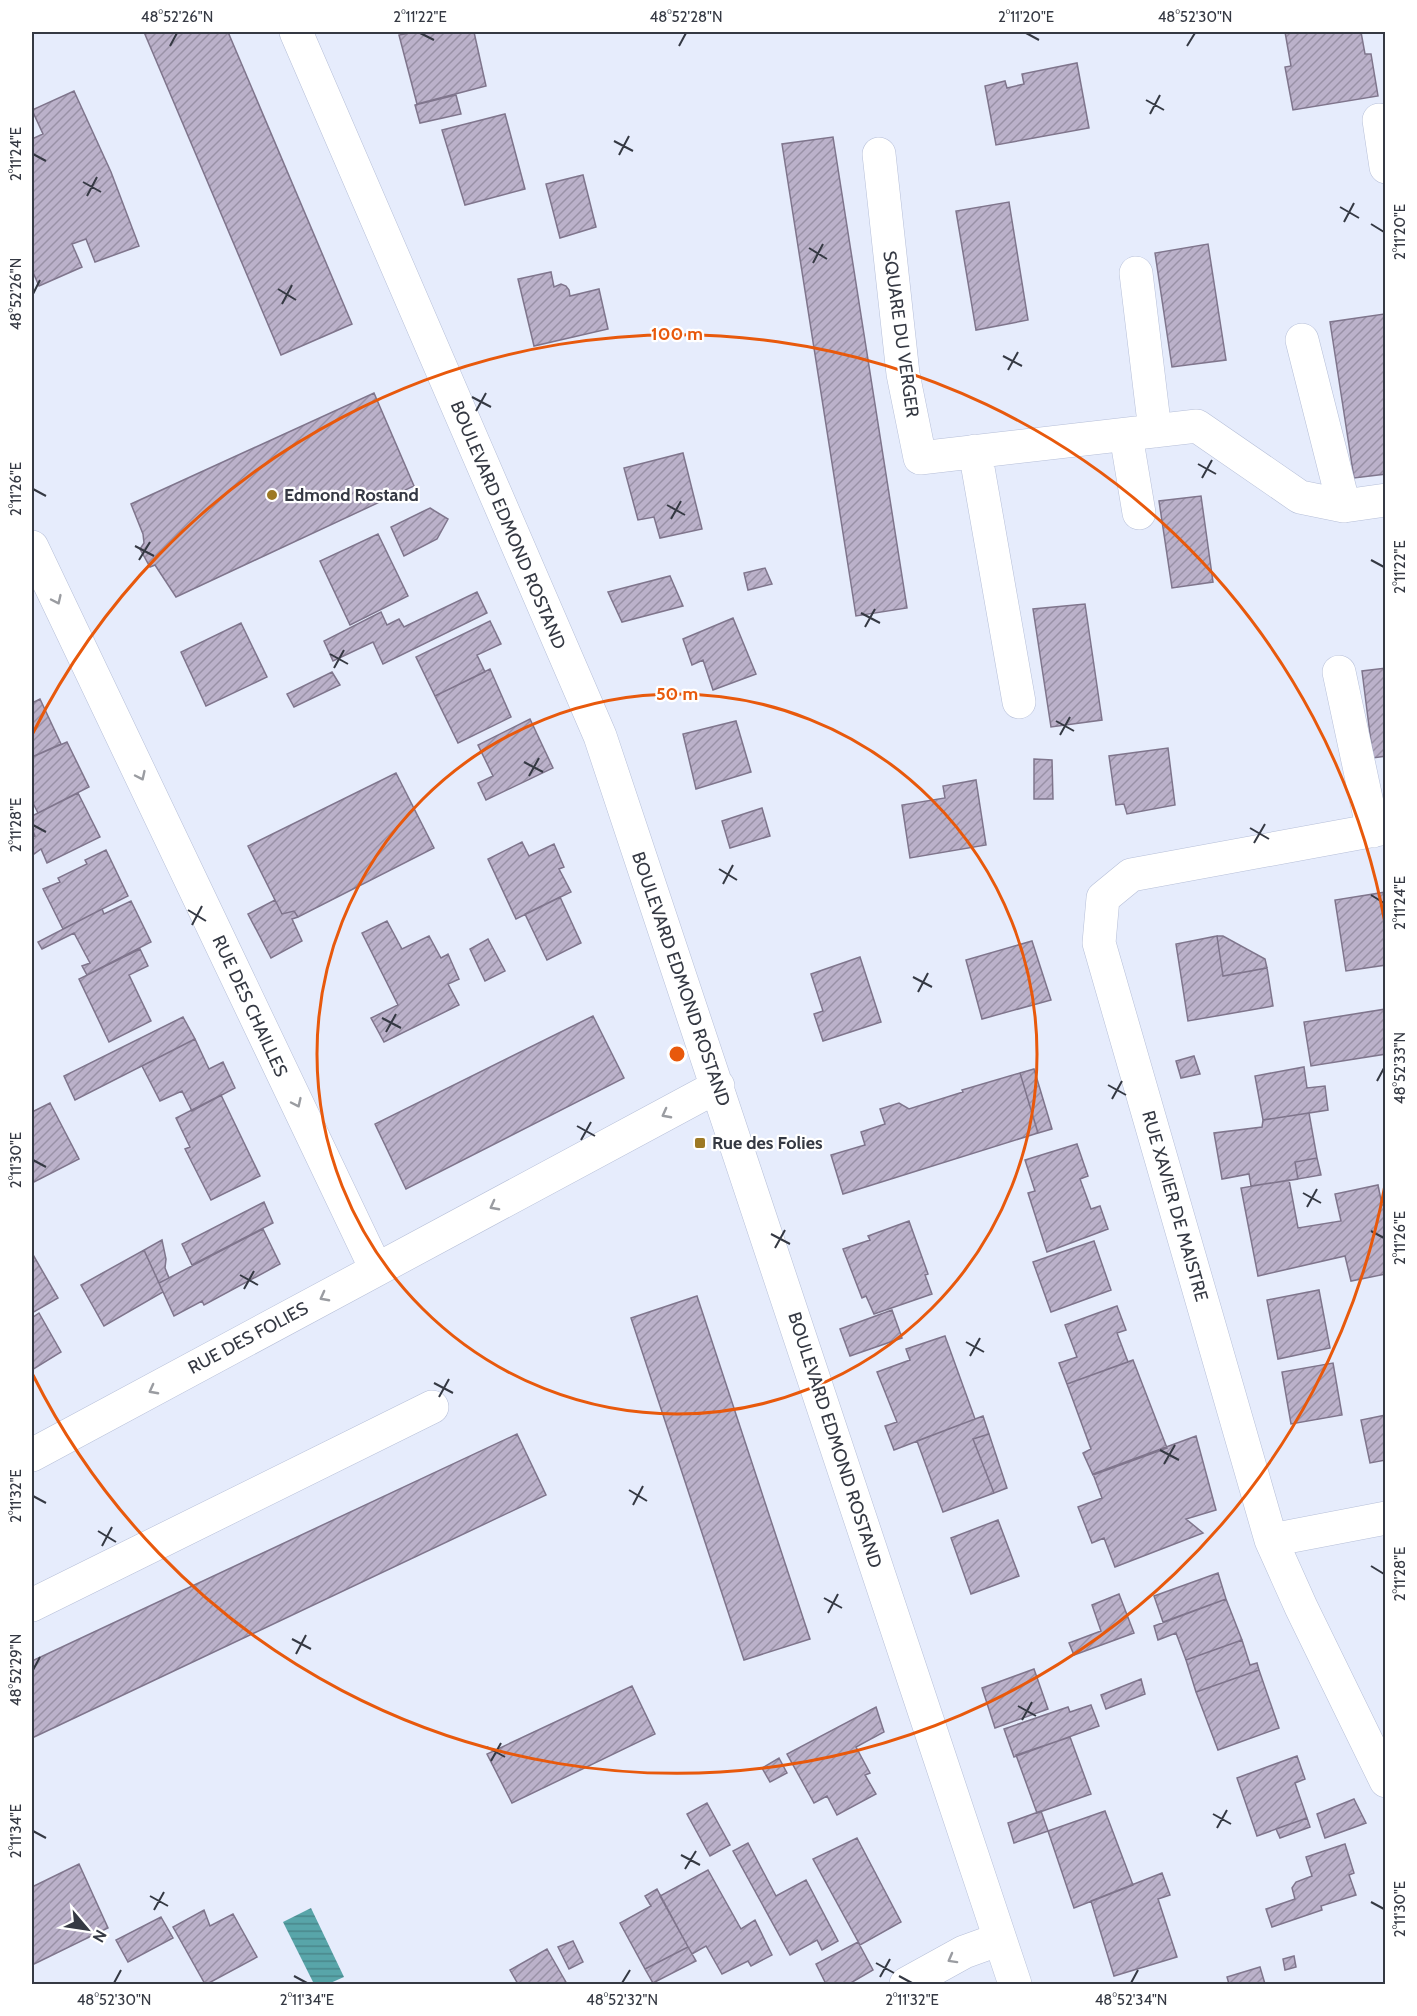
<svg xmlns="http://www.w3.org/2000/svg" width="1417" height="2016" font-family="Cabin,sans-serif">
<defs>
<pattern id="water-rules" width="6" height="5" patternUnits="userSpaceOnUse" patternTransform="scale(1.5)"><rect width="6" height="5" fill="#58a5a9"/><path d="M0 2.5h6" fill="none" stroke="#4a878b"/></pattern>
<pattern id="building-hatch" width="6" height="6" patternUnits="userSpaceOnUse" patternTransform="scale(1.5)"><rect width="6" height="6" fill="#bbb1ca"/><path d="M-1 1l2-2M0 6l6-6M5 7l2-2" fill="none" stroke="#9991a6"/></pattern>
</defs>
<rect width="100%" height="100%" fill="#e6ecfc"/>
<!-- water -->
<path fill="url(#water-rules)" d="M 311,1908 L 344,1977 L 328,1984 L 314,1984 L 283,1922 Z"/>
<!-- building -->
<path fill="url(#building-hatch)" stroke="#7f758c" stroke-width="1.5" d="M 144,32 L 228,32 L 352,324 L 281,355 Z
M 415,32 L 474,32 L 486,86 L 417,104 L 399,35 Z
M 1285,32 L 1361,32 L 1365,54 L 1371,54 L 1378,96 L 1293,110 L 1285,67 L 1291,66 Z
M 1077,63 L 1089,128 L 996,145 L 985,86 L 1005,81 L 1007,88 L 1024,84 L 1022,74 Z
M 74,91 L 111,172 L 139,246 L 95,262 L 86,239 L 72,244 L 82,267 L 39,286 L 32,270 L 32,139 L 43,134 L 32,110 Z
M 456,95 L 461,114 L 420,123 L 415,105 Z
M 505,114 L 525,189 L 465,205 L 442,130 Z
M 833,137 L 907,608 L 856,616 L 782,144 Z
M 583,175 L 596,227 L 560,238 L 546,184 Z
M 1009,202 L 1028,320 L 976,330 L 956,211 Z
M 1208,244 L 1226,360 L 1172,367 L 1155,253 Z
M 551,272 L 554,287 L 561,284 L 566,286 L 569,290 L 570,296 L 599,289 L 608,329 L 534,346 L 518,279 Z
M 1384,314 L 1386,474 L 1354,478 L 1330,322 Z
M 374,393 L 414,486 L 176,597 L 155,565 L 150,567 L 140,549 L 144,543 L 143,534 L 131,504 Z
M 683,453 L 702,529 L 660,538 L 654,517 L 638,520 L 624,468 Z
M 1201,496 L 1213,582 L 1172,588 L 1159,501 Z
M 430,508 L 448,519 L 437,539 L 404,556 L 391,527 Z
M 378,534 L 408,596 L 350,625 L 320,561 Z
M 765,568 L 772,584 L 748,590 L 744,573 Z
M 670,576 L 683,606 L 622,622 L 608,592 Z
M 477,592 L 487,613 L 383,664 L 373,642 L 333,661 L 324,641 L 381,612 L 387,625 L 399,619 L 404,627 Z
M 1085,604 L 1102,720 L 1051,727 L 1033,609 Z
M 733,618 L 756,674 L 713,690 L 703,660 L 692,665 L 683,639 Z
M 490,621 L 501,644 L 477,655 L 485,672 L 435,696 L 416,657 Z
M 241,623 L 267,677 L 206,706 L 181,652 Z
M 1386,668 L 1386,756 L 1373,758 L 1362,671 Z
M 490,669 L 511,717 L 458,743 L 435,696 Z
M 332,672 L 340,685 L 294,707 L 287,694 Z
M 40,699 L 61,744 L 32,757 L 32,703 Z
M 530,719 L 553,768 L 486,800 L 478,783 L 493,776 L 478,745 Z
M 736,721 L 751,772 L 696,789 L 683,734 Z
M 67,742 L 89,787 L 38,813 L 32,801 L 32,757 Z
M 1168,748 L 1175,805 L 1127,814 L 1124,804 L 1116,805 L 1109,756 Z
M 1034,759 L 1052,760 L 1053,799 L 1034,799 Z
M 396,773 L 434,848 L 298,917 L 294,911 L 282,914 L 248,846 Z
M 976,780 L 986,845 L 910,858 L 902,805 L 945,798 L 943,786 Z
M 78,793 L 100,837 L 47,863 L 41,849 L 34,854 L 32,849 L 32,837 L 35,836 L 32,829 L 32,816 Z
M 762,808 L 770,836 L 730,848 L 722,821 Z
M 522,842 L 529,856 L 554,844 L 564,867 L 559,869 L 571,892 L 516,919 L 488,859 Z
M 106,850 L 128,896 L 63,929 L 43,889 L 60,882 L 58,878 L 87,864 L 85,860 Z
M 1386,892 L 1386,965 L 1346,971 L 1335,900 Z
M 560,897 L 581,943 L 547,960 L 525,914 Z
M 275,900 L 282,914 L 294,911 L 298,917 L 292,919 L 302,941 L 271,958 L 248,914 Z
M 131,901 L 151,942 L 87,975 L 82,966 L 90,963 L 74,933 L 42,949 L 38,942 L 102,909 L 104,914 Z
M 387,921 L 402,949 L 429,936 L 441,958 L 448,954 L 459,979 L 448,984 L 459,1005 L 384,1042 L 371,1018 L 398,1005 L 362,933 Z
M 1217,936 L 1223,936 L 1265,959 L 1267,968 L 1223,976 Z
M 1217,936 L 1223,976 L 1267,968 L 1273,1006 L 1188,1021 L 1176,944 Z
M 488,939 L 505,971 L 485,981 L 470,949 Z
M 1032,941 L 1051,1000 L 982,1019 L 966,960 Z
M 140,949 L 148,966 L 129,975 L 151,1021 L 109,1042 L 79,979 Z
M 860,957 L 881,1022 L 823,1041 L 814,1014 L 823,1011 L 811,974 Z
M 1386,1009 L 1386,1054 L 1311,1066 L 1304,1022 Z
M 593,1016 L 624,1078 L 406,1189 L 375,1124 Z
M 183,1017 L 195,1039 L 75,1100 L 64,1076 Z
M 195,1039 L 209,1069 L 223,1062 L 235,1088 L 192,1111 L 182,1091 L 160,1101 L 142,1066 Z
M 1194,1056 L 1200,1074 L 1181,1078 L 1176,1061 Z
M 1304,1067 L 1307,1088 L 1325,1086 L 1328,1110 L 1263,1120 L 1255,1076 Z
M 1034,1069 L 1052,1129 L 1038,1133 L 1020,1073 Z
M 1020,1073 L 1038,1133 L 843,1194 L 831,1155 L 865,1145 L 861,1132 L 885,1124 L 880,1109 L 899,1103 L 909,1109 L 963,1092 L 962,1090 Z
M 221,1095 L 260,1176 L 211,1200 L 185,1149 L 190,1147 L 176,1118 Z
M 50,1103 L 79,1159 L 32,1183 L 32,1112 Z
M 1309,1113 L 1317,1158 L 1295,1162 L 1298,1179 L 1251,1186 L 1249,1174 L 1222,1179 L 1214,1133 L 1262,1127 L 1263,1120 Z
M 1077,1144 L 1088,1176 L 1080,1179 L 1091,1209 L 1100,1206 L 1108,1229 L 1047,1252 L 1028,1193 L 1035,1191 L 1025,1160 Z
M 1317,1158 L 1321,1175 L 1298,1179 L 1295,1162 Z
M 1289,1180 L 1298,1228 L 1341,1221 L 1335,1194 L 1378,1185 L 1382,1205 L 1386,1205 L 1386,1274 L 1351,1281 L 1345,1256 L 1258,1276 L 1241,1188 Z
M 264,1202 L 273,1223 L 192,1265 L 182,1244 Z
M 909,1221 L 928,1274 L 925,1275 L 932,1294 L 874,1314 L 866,1296 L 862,1298 L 843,1249 L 870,1240 L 868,1236 Z
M 263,1229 L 280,1264 L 204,1305 L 202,1301 L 174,1316 L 159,1283 Z
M 162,1240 L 166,1259 L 165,1268 L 169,1278 L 159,1283 L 144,1250 Z
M 1094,1241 L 1111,1290 L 1051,1312 L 1033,1262 Z
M 144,1250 L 163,1292 L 104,1326 L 81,1285 Z
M 32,1253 L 58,1298 L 32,1313 Z
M 1319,1290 L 1330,1348 L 1278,1359 L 1267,1300 Z
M 697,1296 L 810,1639 L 744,1660 L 631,1318 Z
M 1117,1306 L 1126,1330 L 1117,1333 L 1128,1362 L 1067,1384 L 1059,1363 L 1077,1357 L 1065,1325 Z
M 892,1310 L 902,1338 L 850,1356 L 840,1329 Z
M 39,1313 L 61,1352 L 32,1370 L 32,1318 Z
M 945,1336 L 975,1419 L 894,1450 L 885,1426 L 897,1422 L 877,1372 L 910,1360 L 906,1349 Z
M 1133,1360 L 1167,1448 L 1093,1475 L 1083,1453 L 1091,1449 L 1067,1384 Z
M 1333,1363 L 1342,1415 L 1291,1424 L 1282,1372 Z
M 1386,1415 L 1386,1460 L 1370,1463 L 1361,1420 Z
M 983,1416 L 989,1434 L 973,1439 L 994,1493 L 943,1512 L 917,1441 Z
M 517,1434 L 546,1495 L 32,1738 L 32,1661 Z
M 989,1434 L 1007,1488 L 994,1493 L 973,1439 Z
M 1196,1436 L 1216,1510 L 1186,1519 L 1203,1533 L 1115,1567 L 1104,1538 L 1092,1543 L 1078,1507 L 1102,1498 L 1093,1474 Z
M 998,1520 L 1019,1576 L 971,1594 L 951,1538 Z
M 1218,1573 L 1226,1599 L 1163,1622 L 1154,1596 Z
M 1119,1594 L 1134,1633 L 1074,1655 L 1069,1643 L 1101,1631 L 1092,1605 Z
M 1226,1599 L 1242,1640 L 1186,1660 L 1176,1633 L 1158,1640 L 1154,1626 Z
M 1242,1640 L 1250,1665 L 1257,1663 L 1259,1670 L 1196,1692 L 1186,1660 Z
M 1034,1669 L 1048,1709 L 995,1728 L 982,1688 Z
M 1259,1670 L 1279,1728 L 1218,1750 L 1196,1692 Z
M 1141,1679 L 1145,1694 L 1106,1709 L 1101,1695 Z
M 632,1686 L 655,1734 L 512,1803 L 487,1754 Z
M 1091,1705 L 1099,1726 L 1014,1757 L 1004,1729 L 1068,1707 L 1070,1712 Z
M 876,1707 L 884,1732 L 856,1747 L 870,1773 L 865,1775 L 876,1794 L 837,1815 L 827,1796 L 814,1803 L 787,1754 Z
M 1070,1737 L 1091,1794 L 1037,1813 L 1016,1755 Z
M 1297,1756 L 1305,1779 L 1295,1783 L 1307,1818 L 1257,1836 L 1237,1778 Z
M 779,1758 L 787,1773 L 770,1782 L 762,1768 Z
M 1354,1799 L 1366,1823 L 1325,1838 L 1317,1814 Z
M 707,1803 L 730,1845 L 710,1856 L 687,1814 Z
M 1041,1811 L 1048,1831 L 1014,1843 L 1008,1823 Z
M 1105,1811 L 1133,1885 L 1074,1908 L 1048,1831 Z
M 1307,1818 L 1310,1827 L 1280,1838 L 1276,1829 Z
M 857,1838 L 901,1922 L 860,1945 L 813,1859 Z
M 748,1843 L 776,1896 L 806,1880 L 838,1941 L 822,1950 L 817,1940 L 790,1955 L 733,1851 Z
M 1345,1844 L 1354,1873 L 1349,1875 L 1356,1895 L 1321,1906 L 1322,1910 L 1272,1927 L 1266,1909 L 1295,1899 L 1292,1888 L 1296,1882 L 1312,1876 L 1306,1857 Z
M 79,1864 L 108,1928 L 32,1965 L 32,1887 Z
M 708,1870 L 741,1929 L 755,1920 L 772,1955 L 751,1966 L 748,1961 L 722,1974 L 706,1946 L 692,1954 L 660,1896 Z
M 1162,1873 L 1170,1895 L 1158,1899 L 1177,1957 L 1114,1976 L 1091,1901 Z
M 657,1889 L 688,1947 L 645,1969 L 620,1923 L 651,1906 L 645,1896 Z
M 204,1910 L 210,1926 L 233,1914 L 257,1957 L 207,1984 L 205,1984 L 173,1927 Z
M 161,1917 L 173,1938 L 128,1962 L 116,1940 Z
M 573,1941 L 583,1962 L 569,1969 L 558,1947 Z
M 858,1942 L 873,1970 L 849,1984 L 826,1984 L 816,1964 Z
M 688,1947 L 696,1961 L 653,1983 L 645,1969 Z
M 547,1949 L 567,1984 L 518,1984 L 510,1970 Z
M 1294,1956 L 1296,1967 L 1285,1970 L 1283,1959 Z
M 1260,1967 L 1265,1984 L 1229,1984 L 1227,1977 Z"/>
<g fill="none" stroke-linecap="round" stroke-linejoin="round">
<defs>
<path id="minor" d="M 296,32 L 600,736 L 1015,1984
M 1379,120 L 1386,167
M 879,154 L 903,374 L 920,458 L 1197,426 L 1300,497 L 1344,506 L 1386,500
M 1136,273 L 1155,431
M 1302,340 L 1344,506
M 1126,435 L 1139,513
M 975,451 L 1019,702
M 32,547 L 376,1269
M 1339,672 L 1373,831
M 1386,828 L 1131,875 L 1103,898 L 1099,943 L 1271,1540 L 1301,1607 L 1386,1781
M 32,1455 L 718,1086
M 1271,1540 L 1386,1518
M 32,1605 L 432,1407
M 906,1984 L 964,1952 L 1000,1939"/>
</defs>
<!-- minor casing -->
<use href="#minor" stroke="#b6bfd8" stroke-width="34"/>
<!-- minor -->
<use href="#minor" stroke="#fff" stroke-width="33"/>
</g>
<!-- one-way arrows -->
<defs><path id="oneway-chevron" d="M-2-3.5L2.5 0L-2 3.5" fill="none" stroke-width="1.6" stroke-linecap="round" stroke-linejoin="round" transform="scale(1.5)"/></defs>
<g stroke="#9a9ca1">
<use href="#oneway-chevron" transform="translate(57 600) rotate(65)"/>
<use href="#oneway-chevron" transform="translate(141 776) rotate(65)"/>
<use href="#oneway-chevron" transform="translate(297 1103) rotate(65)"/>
<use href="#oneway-chevron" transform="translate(666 1114) rotate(152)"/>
<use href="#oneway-chevron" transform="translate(494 1206) rotate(152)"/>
<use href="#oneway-chevron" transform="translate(324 1297) rotate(152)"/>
<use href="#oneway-chevron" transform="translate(153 1390) rotate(152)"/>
<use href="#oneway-chevron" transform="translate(952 1959) rotate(151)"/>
</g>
<!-- ticks -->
<path fill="none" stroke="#353943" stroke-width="2" d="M 420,33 L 434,40M 1026,33 L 1039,40M 170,46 L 177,33M 679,46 L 686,33M 1187,46 L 1195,33M 1146,100 L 1164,110M 1150,114 L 1160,95M 614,141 L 633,151M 33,154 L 46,161M 619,155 L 629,136M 83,182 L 101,192M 87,196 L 97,177M 1340,207 L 1359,218M 1344,222 L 1354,203M 1371,224 L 1384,232M 809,248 L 827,259M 813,263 L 823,244M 278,289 L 296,300M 33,294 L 40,280M 282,304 L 292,285M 1003,356 L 1022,366M 1008,370 L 1018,352M 472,397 L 491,407M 476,411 L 486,393M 1198,464 L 1216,474M 1202,478 L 1212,460M 33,489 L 46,496M 667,505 L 685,515M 671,519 L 681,501M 135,546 L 154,556M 139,560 L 150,542M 1371,560 L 1384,567M 861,613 L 880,623M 865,627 L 875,609M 330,654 L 348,664M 334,668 L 344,650M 1056,721 L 1074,731M 1060,735 L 1070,717M 524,762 L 543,772M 529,776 L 539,758M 33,825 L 46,832M 1250,828 L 1269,839M 1254,843 L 1265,824M 719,869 L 737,880M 723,884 L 733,865M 1371,895 L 1384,903M 188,910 L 206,921M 192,925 L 202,906M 913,977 L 932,987M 918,992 L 928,973M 382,1018 L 401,1028M 386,1032 L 396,1014M 1377,1081 L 1384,1068M 1108,1085 L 1126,1095M 1112,1099 L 1122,1081M 577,1126 L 595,1136M 581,1140 L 591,1122M 33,1160 L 46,1167M 1303,1193 L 1321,1203M 1307,1207 L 1317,1189M 1371,1231 L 1384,1238M 771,1234 L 790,1244M 775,1248 L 785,1230M 240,1275 L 258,1285M 244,1289 L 254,1271M 966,1342 L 984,1352M 970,1356 L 980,1338M 434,1383 L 453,1393M 439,1397 L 449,1379M 1160,1450 L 1179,1460M 1164,1464 L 1175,1445M 629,1490 L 647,1501M 33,1496 L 46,1503M 633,1505 L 643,1486M 98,1531 L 116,1542M 102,1546 L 112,1527M 1371,1566 L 1384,1574M 824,1598 L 842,1608M 828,1613 L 838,1594M 292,1639 L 311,1649M 296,1654 L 306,1635M 33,1670 L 40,1657M 1018,1706 L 1036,1716M 1022,1720 L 1032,1702M 487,1747 L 505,1757M 491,1761 L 501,1743M 1213,1814 L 1231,1824M 1217,1828 L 1227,1810M 33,1831 L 46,1838M 681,1855 L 700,1865M 685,1869 L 696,1851M 150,1896 L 168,1906M 1371,1902 L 1384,1909M 154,1910 L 164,1892M 876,1963 L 894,1973M 294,1976 L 307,1983M 899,1976 L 912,1983M 880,1977 L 890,1959M 114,1983 L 121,1970M 622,1983 L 630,1970M 1131,1983 L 1138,1970"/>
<!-- distance rings -->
<g fill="none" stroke="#e8590c" stroke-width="3">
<circle cx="677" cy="1054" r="360"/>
<path d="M1385 1185A720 720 0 0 1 33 1375M33 733A720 720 0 0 1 1385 923"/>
</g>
<!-- markers -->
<g fill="#9d7925" stroke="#fff" stroke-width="2">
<circle cx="272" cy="495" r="6"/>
<rect x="694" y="1137" width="12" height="12" rx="3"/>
</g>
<g text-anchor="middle" stroke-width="4.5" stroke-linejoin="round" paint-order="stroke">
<!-- street labels -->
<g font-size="18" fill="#353943" stroke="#fff">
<text transform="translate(901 334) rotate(82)" y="6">SQUARE DU VERGER</text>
<text transform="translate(508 525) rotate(67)" y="6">BOULEVARD EDMOND ROSTAND</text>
<text transform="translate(681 979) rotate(71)" y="6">BOULEVARD EDMOND ROSTAND</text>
<text transform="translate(250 1006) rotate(65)" y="6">RUE DES CHAILLES</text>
<text transform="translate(1175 1206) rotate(74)" y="6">RUE XAVIER DE MAISTRE</text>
<text transform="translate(248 1338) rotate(-28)" y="6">RUE DES FOLIES</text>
<text transform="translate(835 1440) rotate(72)" y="6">BOULEVARD EDMOND ROSTAND</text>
</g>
<!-- poi labels -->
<g font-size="18" font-weight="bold" fill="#353943" stroke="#fff" text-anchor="start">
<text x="284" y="501">Edmond Rostand</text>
<text x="712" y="1149">Rue des Folies</text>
</g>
</g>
<circle cx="677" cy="1054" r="9" fill="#e8590c" stroke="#fff" stroke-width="3"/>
<g font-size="18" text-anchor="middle" font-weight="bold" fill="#e8590c" stroke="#fff" stroke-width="4.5" stroke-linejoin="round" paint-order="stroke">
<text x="677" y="340">100 m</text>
<text x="677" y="700">50 m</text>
</g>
<!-- border -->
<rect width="1417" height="2016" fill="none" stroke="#ffffff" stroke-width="66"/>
<!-- north arrow -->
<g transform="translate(87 1929) rotate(119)" stroke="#ffffff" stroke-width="4.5" paint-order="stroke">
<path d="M0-4.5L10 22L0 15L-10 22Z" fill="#353943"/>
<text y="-9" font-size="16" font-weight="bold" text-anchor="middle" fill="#353943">N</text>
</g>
<rect x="33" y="33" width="1351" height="1950" fill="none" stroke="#353943" stroke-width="2"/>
<g font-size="15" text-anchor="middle" fill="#353943">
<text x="177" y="22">48°52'26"N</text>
<text x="420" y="22">2°11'22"E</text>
<text x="686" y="22">48°52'28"N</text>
<text x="1026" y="22">2°11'20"E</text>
<text x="1195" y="22">48°52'30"N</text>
<text transform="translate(16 154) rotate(-90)" y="5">2°11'24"E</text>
<text transform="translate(1400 232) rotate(-90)" y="5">2°11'20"E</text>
<text transform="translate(16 294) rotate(-90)" y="5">48°52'26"N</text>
<text transform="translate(16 489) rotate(-90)" y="5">2°11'26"E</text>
<text transform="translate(1400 567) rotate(-90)" y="5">2°11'22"E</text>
<text transform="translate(16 825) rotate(-90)" y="5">2°11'28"E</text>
<text transform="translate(1400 903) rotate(-90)" y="5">2°11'24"E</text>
<text transform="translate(1400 1068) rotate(-90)" y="5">48°52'33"N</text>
<text transform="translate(16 1160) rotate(-90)" y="5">2°11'30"E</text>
<text transform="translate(1400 1238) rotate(-90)" y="5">2°11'26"E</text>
<text transform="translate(16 1496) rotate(-90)" y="5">2°11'32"E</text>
<text transform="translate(1400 1574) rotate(-90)" y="5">2°11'28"E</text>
<text transform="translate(16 1670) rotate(-90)" y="5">48°52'29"N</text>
<text transform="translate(16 1831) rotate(-90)" y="5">2°11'34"E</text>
<text transform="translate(1400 1909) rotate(-90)" y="5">2°11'30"E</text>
<text x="114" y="2005">48°52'30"N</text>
<text x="307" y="2005">2°11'34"E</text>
<text x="622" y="2005">48°52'32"N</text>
<text x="912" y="2005">2°11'32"E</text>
<text x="1131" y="2005">48°52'34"N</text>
</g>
</svg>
